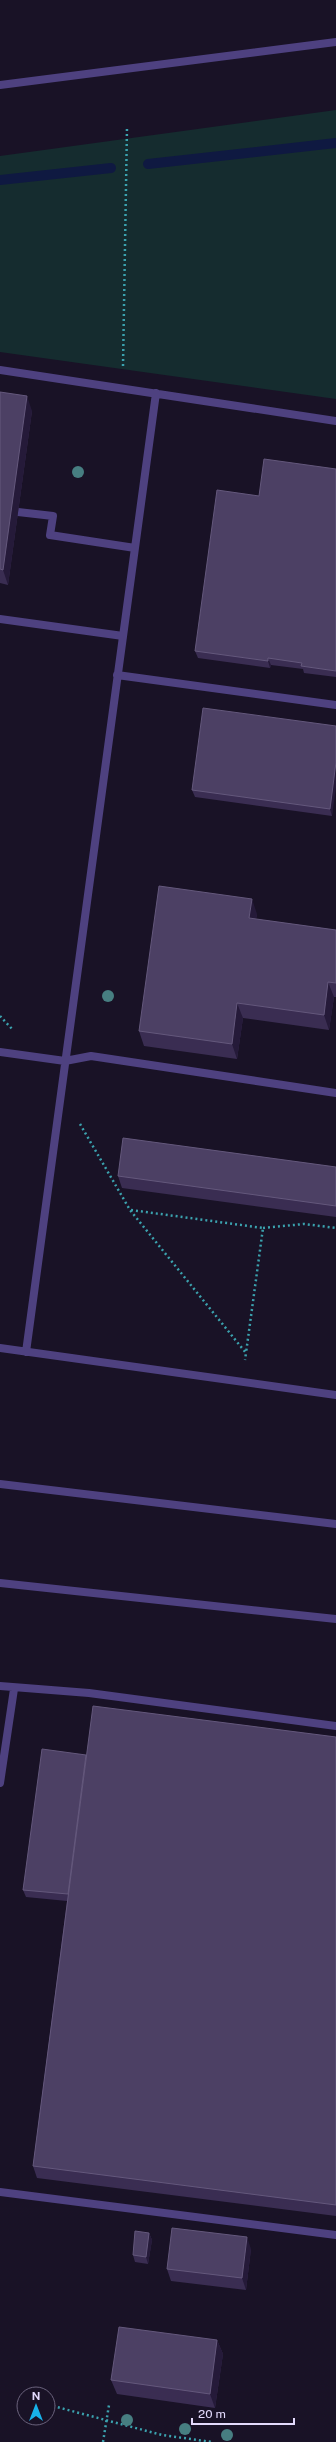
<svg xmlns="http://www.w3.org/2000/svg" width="336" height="2442" font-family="'Public Sans',sans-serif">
<rect width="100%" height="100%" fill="#191226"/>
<!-- green -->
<path fill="#152c2f" d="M 336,110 L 336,399 L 0,352 L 0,156 Z"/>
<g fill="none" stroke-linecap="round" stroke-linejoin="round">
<!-- stream -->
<path stroke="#0f1941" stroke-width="10" d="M 148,164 L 336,143
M 0,180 L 111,168"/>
<!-- path -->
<path stroke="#3ba2ae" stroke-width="2.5" stroke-dasharray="2 3" stroke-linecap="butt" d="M 123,366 L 127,127
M 0,1016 L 13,1030
M 80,1124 L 130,1210 L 246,1353 L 245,1360
M 131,1210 L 263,1228 L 246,1353
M 263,1228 L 304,1224 L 336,1228
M 53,2406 L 162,2435 L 212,2442
M 103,2442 L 109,2405"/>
<!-- lane -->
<path stroke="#4e4180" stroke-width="8" d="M 0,85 L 336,42
M 0,370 L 336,421
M 18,512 L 53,516 L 50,535 L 135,548
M 0,619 L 123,636
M 117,675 L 336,705
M 0,1052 L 65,1061 L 91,1056 L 336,1093
M 0,1348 L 336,1395
M 26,1352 L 156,393
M 0,1484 L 336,1524
M 0,1583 L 336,1619
M 0,1686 L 89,1693 L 336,1726
M 0,1783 L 14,1689
M 0,2192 L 336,2235"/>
</g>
<!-- trees -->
<g fill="#477e81">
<circle cx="78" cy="472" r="6"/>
<circle cx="108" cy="996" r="6"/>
<circle cx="127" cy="2420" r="6"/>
<circle cx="185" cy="2429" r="6"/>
<circle cx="227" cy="2435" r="6"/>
</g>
<!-- wall -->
<path fill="#3a2d52" d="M 0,392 L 32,411 L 8,585 L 0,583 Z
M 336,469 L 336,677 L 304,673 L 303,669 L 271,665 L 270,668 L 198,658 L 195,651 L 259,496 Z
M 336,726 L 332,816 L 195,797 L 192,790 Z
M 257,914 L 256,919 L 336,930 L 336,997 L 334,997 L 329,1030 L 243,1018 L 237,1059 L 144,1046 L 139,1031 Z
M 336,1167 L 336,1217 L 122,1188 L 118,1176 Z
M 336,1737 L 336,2216 L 37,2178 L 33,2166 L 67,1901 L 26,1897 L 23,1890 L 86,1755 Z
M 149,2233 L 152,2240 L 148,2264 L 135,2262 L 133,2255 Z
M 251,2249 L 246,2290 L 171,2281 L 167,2269 Z
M 217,2340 L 223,2354 L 215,2408 L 117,2394 L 111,2380 Z"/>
<!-- shaded-wall -->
<path fill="#251a39" d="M 27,396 L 32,411 L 8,585 L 3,570 Z
M 268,658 L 271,665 L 270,668 L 268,661 Z
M 336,762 L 336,788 L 332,816 L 330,809 Z
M 252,899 L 257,914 L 254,933 L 249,918 Z
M 328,982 L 334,997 L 329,1030 L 324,1015 Z
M 237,1003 L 243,1018 L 237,1059 L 232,1044 Z
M 149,2233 L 152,2240 L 148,2264 L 146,2257 Z
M 247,2237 L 251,2249 L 246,2290 L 242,2278 Z
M 217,2340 L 223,2354 L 215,2408 L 210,2394 Z"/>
<!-- building -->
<path fill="#4c4064" stroke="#64587c" d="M 0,392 L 27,396 L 3,570 L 0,569 Z
M 264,459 L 336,469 L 336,671 L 301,666 L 302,663 L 268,658 L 268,661 L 195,651 L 217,490 L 259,496 Z
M 203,708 L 336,726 L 336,762 L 330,809 L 192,790 Z
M 159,886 L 252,899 L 249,918 L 336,930 L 336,983 L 328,982 L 324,1015 L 237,1003 L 232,1044 L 139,1031 Z
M 123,1138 L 336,1167 L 336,1206 L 118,1176 Z
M 93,1706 L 336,1737 L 336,2205 L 33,2166 Z
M 42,1749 L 86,1755 L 68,1894 L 23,1890 Z
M 172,2228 L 247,2237 L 242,2278 L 167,2269 Z
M 135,2231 L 149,2233 L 146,2257 L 133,2255 Z
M 119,2327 L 217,2340 L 210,2394 L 111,2380 Z"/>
<!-- north arrow -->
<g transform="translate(36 2406)"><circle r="19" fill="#191226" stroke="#6a627c"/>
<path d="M0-3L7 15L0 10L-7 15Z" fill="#18b2e9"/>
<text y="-6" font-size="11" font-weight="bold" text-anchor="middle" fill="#e3dafc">N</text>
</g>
<!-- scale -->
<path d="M192 2418v6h102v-6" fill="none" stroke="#e3dafc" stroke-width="2"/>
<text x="198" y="2418" font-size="12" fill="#e3dafc" stroke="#191226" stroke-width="3" paint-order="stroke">20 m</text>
</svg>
